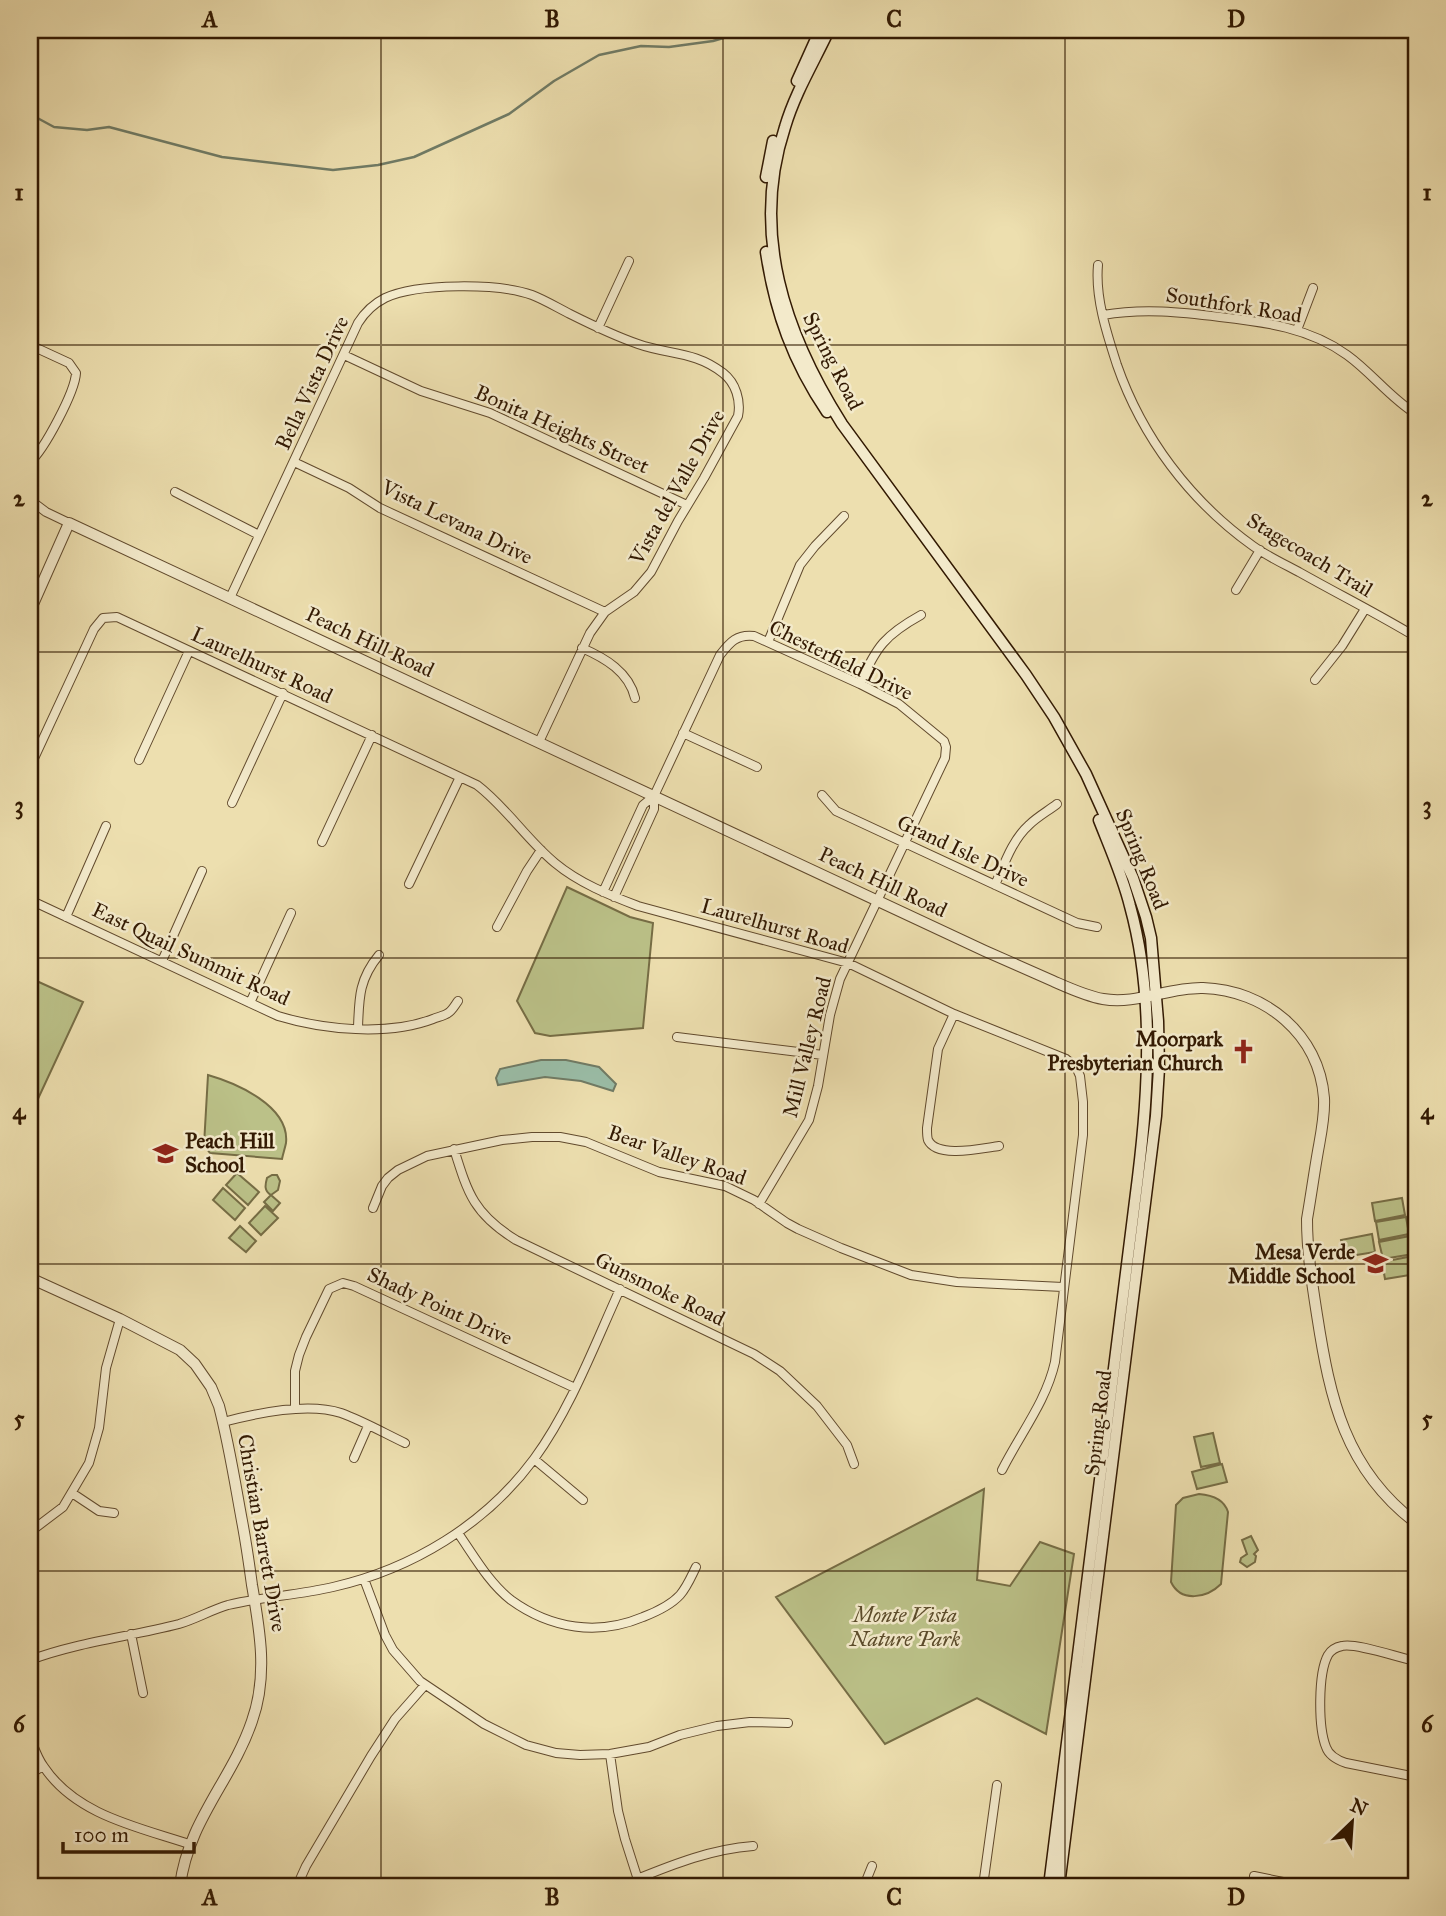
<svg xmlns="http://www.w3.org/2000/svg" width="1446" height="1916" font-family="'IM FELL Great Primer',serif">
<rect width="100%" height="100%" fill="#eddfaf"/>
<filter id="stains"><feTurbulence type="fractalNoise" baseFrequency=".00286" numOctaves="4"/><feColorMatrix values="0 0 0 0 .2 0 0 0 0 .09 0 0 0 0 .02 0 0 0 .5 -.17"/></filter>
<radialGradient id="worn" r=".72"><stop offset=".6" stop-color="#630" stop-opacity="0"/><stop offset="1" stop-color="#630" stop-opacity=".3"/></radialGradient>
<!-- green -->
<path fill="#bbc188" stroke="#766d45" stroke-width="2" d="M 567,887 L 630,917 L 653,923 L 643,1028 L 550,1036 L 535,1033 L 517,1001 Z
M 30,978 L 83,1002 L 30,1116 Z
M 208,1075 C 236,1083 290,1106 286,1143 C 285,1148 283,1154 282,1159 L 210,1153 L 204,1145 Z
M 237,1173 L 259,1192 L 248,1205 L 226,1185 Z
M 272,1175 L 277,1175 L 280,1181 L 278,1190 L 271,1195 L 280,1203 L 273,1211 L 264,1202 L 271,1195 C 264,1191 265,1185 267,1178 Z
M 223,1188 L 245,1208 L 235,1220 L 213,1200 Z
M 1402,1198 L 1405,1215 L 1375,1221 L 1372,1203 Z
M 265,1206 L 278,1218 L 261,1235 L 249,1223 Z
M 1406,1217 L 1409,1234 L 1379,1240 L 1376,1222 Z
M 240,1226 L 256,1241 L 246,1252 L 229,1238 Z
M 1372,1234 L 1375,1252 L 1344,1257 L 1341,1240 Z
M 1410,1236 L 1413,1254 L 1383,1259 L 1379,1242 Z
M 1413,1256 L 1416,1274 L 1385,1279 L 1382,1262 Z
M 1213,1433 L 1220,1463 L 1201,1467 L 1194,1437 Z
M 1222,1464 L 1227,1482 L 1197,1489 L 1192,1472 Z
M 984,1489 L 977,1580 L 1010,1586 L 1040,1542 L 1074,1554 L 1046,1734 L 977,1698 L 885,1744 L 776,1597 Z
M 1199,1494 C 1212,1495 1224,1499 1228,1512 L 1221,1584 C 1207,1598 1181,1603 1171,1582 L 1176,1505 L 1183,1498 Z
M 1251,1536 L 1258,1550 L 1254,1554 L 1256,1556 L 1255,1562 L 1247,1567 L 1240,1562 L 1241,1558 L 1247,1554 L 1242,1540 Z"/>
<!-- water -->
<path fill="#9abda7" stroke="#707b65" stroke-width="2" d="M 541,1060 L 566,1060 L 599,1067 L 616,1084 L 613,1091 L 581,1081 L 545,1077 L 498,1085 L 496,1078 L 500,1069 Z"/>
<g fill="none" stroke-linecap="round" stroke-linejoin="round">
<!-- stream -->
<path stroke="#707b65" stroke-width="2.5" d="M 30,114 L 54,127 L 87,130 L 109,127 L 222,157 L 333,170 L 378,165 L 414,157 L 509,114 L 554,81 L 599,55 L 641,46 L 669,47 L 713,41 L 751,30"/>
<defs>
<path id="minor" d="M 1098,265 C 1095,298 1107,334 1117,365 C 1142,437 1190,501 1253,546 C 1267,556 1284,564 1299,572 C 1338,594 1378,614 1416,637
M 1103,315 C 1143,308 1181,312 1220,317 C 1265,322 1310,328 1347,355 C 1372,373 1390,398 1416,414
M 598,328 L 629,261
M 1297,330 L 1313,288
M 30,345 L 69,363 L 76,373 C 75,392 44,450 30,462
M 344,355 L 421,391 L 490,413 L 687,505
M 294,462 L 349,488 L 380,508 L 605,612
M 175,492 L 259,535
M 30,500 L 46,512 L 69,523
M 1236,590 L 1260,550
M 230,598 L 358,323 C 365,312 373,304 385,298 C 417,283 499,283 532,295 C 545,300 558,308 570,314 C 592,325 615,336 638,344 C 669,355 695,351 723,373 C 736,383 741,401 738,416 L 704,478 L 678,521 L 651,572 L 634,592 L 605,612 L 590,633 L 539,742
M 768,642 L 800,565 L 815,546 L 844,516
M 582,648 C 605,658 629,672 635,698
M 1315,680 L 1342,646 L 1365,609
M 860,684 C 876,647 885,635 921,615
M 683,733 L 757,767
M 139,760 L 189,651
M 30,767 L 94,629 L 103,618 L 117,617 L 477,785 C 506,807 527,840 555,863 C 579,883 609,895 638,906 L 848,963 L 954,1014 L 1066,1059 L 1076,1067 L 1080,1076 L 1083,1102 L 1083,1135 L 1055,1362 C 1046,1402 1020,1434 1002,1470
M 822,795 L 836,811 L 1077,923 L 1097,927
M 232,803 L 283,693
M 322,842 L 372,735
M 409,884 L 460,777
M 995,885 C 1004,865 1012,840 1029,825 C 1037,817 1048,811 1057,804
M 603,892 L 643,805 L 654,796
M 614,897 L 654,809 L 654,796 L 720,655 C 730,642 737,634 754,636 L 860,684 L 899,704 L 944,741 L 946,747 L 945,758 L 840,979 L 830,1015 L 818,1086 L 809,1120 L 759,1204
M 30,900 L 278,1016 C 324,1030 388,1036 433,1019 C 437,1017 444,1016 448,1013 C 452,1011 455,1005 458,1001
M 66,917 L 106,826
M 497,927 L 527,871 L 541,850
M 162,961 L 202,871
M 250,1003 L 291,913
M 954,1014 L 938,1049 L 927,1128 C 927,1131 927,1137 928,1140 C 937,1159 983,1148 999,1146
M 358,1028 C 359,998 359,979 379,955
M 677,1037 L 823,1055
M 454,1149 C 468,1194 474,1214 516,1240 L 754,1354 L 780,1371 L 817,1406 L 847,1445 L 854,1464
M 373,1208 L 382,1186 L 388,1178 L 398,1170 L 427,1156 L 502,1140 L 532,1137 L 560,1137 L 586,1142 L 659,1172 L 725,1186 L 754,1200 L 787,1223 L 798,1229 L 841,1248 L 911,1275 L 957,1282 L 1063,1287
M 295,1409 L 295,1371 L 299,1355 L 306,1337 L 329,1289 L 343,1283 L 354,1286 L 575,1388
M 223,1422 C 257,1413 307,1402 341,1413 C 363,1421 384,1433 405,1443
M 354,1458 L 368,1426
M 534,1459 L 583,1500
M 72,1493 L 99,1511 L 114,1513
M 30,1532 L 63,1507 L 89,1463 L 99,1428 L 106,1368 L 120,1319
M 458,1533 C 474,1556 489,1583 511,1600 C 551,1629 598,1636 643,1617 C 656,1612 670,1606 680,1595 C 687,1587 691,1577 696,1567
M 364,1579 L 385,1635 L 393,1650 L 420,1681 L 484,1724 L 526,1745 L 556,1753 L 580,1755 L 610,1754 L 649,1747 L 680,1735 L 717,1726 L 750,1722 L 788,1723
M 131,1634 L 143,1693
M 30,1660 C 78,1642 129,1637 179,1624 C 196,1619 211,1610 228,1605 C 262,1597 298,1595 333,1587 C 412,1569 485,1525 534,1459 C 571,1408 594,1346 620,1289
M 1416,1661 C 1399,1658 1355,1642 1342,1646 C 1337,1647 1331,1650 1328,1655 C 1318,1673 1318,1727 1326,1747 C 1329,1756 1337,1760 1346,1763 L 1416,1777
M 30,1737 C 34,1747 37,1758 44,1767 C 76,1815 138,1827 189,1844
M 610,1754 L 618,1811 L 625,1839 L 640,1886
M 30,1774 L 43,1766
M 1254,1876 L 1303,1886
M 637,1879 C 674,1864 712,1849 753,1846
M 297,1886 L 306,1866 L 371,1756 L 395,1719 L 425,1685
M 864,1886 L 872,1866
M 983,1886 L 997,1785"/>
<path id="tertiary" d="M 30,611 L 69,523 L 985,951 C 1008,961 1030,971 1053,981 C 1069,988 1086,996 1103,999 C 1136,1005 1169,987 1203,988 C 1265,990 1319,1034 1324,1098 C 1325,1116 1321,1134 1318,1151 C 1314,1174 1311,1196 1307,1219 C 1307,1252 1312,1283 1317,1315 C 1330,1399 1345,1469 1416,1523
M 30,1278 L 120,1319 L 180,1350 L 195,1364 L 211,1387 L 219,1406 C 229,1444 235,1483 242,1521 C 246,1542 249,1563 252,1585 C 260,1631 268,1676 252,1721 C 232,1780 188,1821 180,1886"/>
<path id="secondary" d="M 829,30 C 814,62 795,93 785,127 C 750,233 785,334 842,424 L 1026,675 L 1054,717 L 1086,774 L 1133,878 L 1146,917 L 1151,938 L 1158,1021 L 1159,1068 L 1156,1116 L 1059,1886
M 797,81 L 820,30
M 766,177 L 773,141
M 766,252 C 775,312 793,362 827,412
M 1049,1886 L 1138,1177 C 1149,1088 1154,993 1130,906 C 1123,877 1110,848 1099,820"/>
</defs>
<!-- minor casing -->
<use href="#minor" stroke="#614a2d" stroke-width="10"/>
<!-- tertiary casing -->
<use href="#tertiary" stroke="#614a2d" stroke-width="12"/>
<!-- secondary casing -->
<use href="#secondary" stroke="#321902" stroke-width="13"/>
<!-- minor -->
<use href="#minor" stroke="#f3eacb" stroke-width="8"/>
<!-- tertiary -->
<use href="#tertiary" stroke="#f3eacb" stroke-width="10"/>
<!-- secondary -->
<use href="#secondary" stroke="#f3eacb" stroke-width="10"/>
</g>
<!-- grid -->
<path fill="none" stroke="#321902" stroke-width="2" stroke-opacity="0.55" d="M 381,30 L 381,1886M 723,30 L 723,1886M 1065,30 L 1065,1886M 30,345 L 1416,345M 30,652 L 1416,652M 30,958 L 1416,958M 30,1264 L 1416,1264M 30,1571 L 1416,1571"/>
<!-- icons -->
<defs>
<symbol id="church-bare" viewBox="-9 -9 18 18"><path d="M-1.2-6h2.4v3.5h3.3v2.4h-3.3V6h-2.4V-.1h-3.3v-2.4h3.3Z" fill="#8f2418" stroke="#f3eacb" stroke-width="2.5" paint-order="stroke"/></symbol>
<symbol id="school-bare" viewBox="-9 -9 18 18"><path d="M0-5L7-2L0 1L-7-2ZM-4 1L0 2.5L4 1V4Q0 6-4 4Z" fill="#8f2418" stroke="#f3eacb" stroke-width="2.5" paint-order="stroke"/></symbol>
</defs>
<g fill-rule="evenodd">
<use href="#church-bare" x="1226" y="1034" width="35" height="35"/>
<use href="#school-bare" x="148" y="1136" width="35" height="35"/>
<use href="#school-bare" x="1358" y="1246" width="35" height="35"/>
</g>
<g text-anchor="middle" stroke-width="5" stroke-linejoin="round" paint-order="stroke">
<!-- street labels -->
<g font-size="21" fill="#321902" stroke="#f3eacb">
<text transform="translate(1234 305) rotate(9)" y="7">Southfork Road</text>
<text transform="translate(833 361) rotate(63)" y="7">Spring Road</text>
<text transform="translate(312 383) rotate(-65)" y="7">Bella Vista Drive</text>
<text transform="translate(562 429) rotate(24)" y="7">Bonita Heights Street</text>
<text transform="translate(677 487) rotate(-61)" y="7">Vista del Valle Drive</text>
<text transform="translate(457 522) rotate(26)" y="7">Vista Levana Drive</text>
<text transform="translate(1310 555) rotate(31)" y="7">Stagecoach Trail</text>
<text transform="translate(370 642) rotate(25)" y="7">Peach Hill Road</text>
<text transform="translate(841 660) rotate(26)" y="7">Chesterfield Drive</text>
<text transform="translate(262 665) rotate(25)" y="7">Laurelhurst Road</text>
<text transform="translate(963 851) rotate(25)" y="7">Grand Isle Drive</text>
<text transform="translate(1142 859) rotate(68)" y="7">Spring Road</text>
<text transform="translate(883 882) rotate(25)" y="7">Peach Hill Road</text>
<text transform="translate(775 926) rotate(16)" y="7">Laurelhurst Road</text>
<text transform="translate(191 954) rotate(25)" y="7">East Quail Summit Road</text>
<text transform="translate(807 1047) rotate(-76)" y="7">Mill Valley Road</text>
<text transform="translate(677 1155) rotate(19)" y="7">Bear Valley Road</text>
<text transform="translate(660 1289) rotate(26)" y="7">Gunsmoke Road</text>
<text transform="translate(440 1306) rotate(25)" y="7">Shady Point Drive</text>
<text transform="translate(1098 1423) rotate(-83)" y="7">Spring Road</text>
<text transform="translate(262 1533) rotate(80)" y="7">Christian Barrett Drive</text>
</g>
<!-- poi labels -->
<g font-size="21" font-weight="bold" fill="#321902" stroke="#f3eacb" text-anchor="end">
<text x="1223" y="1046">Moorpark<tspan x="1223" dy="24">Presbyterian Church</tspan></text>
<text x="185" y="1148" text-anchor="start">Peach Hill<tspan x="185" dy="24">School</tspan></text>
<text x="1355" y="1259">Mesa Verde<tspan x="1355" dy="24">Middle School</tspan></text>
</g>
<!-- park labels -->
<g font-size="21" font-style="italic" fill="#5b4b2a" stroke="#f3eacb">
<text x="905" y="1622">Monte Vista<tspan x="905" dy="24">Nature Park</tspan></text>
</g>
</g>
<!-- margin -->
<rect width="1446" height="1916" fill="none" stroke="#eddfaf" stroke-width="77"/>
<!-- north arrow -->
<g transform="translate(1352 1822) rotate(25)" stroke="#f3eacb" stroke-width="5" paint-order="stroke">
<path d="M0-5L12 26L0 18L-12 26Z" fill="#321902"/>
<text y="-10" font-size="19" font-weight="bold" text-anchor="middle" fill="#321902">N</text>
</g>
<!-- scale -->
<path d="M63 1842v10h131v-10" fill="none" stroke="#321902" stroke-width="3.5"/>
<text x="74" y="1842" font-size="21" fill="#321902" stroke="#f3eacb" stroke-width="5" paint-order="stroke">100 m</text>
<rect x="38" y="38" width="1370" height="1840" fill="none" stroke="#321902" stroke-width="2.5"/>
<g font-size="23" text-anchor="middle" font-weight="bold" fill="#321902">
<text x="210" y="27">A</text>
<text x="552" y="27">B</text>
<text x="894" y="27">C</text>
<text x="1236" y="27">D</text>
<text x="19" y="200">1</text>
<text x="1427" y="200">1</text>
<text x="19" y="506">2</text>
<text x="1427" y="506">2</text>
<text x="19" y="813">3</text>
<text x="1427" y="813">3</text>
<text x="19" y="1119">4</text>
<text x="1427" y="1119">4</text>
<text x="19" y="1426">5</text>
<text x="1427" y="1426">5</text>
<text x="19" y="1732">6</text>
<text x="1427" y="1732">6</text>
<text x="210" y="1905">A</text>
<text x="552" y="1905">B</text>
<text x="894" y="1905">C</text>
<text x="1236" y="1905">D</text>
</g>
<rect width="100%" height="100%" filter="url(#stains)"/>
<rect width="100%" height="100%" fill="url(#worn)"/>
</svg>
